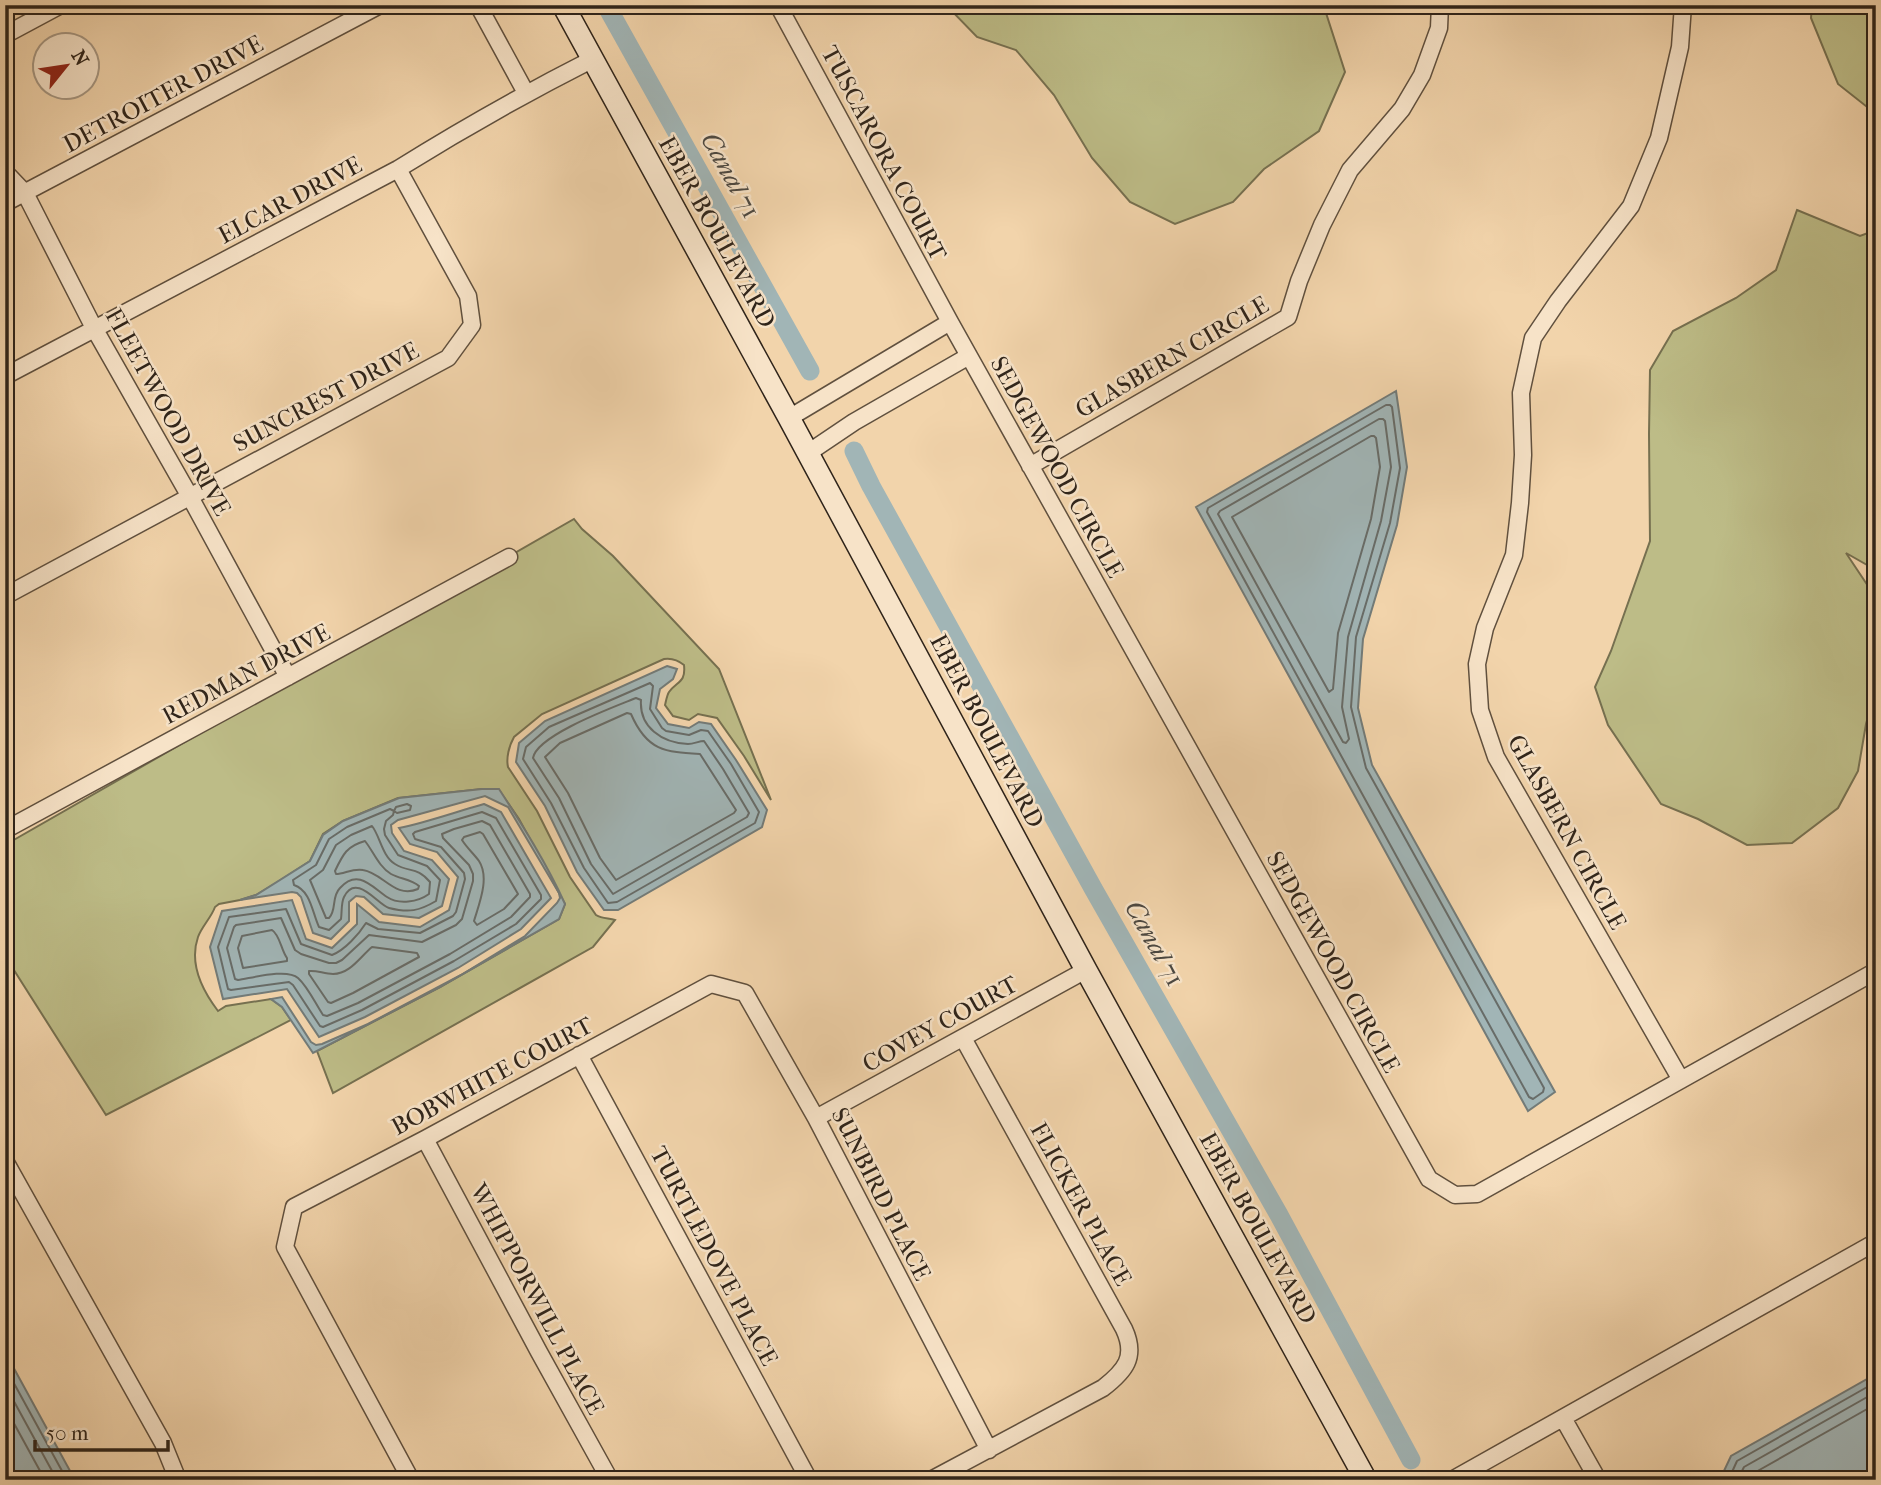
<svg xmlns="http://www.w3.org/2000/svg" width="1881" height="1485" font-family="'IM FELL French Canon',serif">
<rect width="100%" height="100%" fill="#f2d4ab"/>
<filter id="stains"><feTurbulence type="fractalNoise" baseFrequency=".00286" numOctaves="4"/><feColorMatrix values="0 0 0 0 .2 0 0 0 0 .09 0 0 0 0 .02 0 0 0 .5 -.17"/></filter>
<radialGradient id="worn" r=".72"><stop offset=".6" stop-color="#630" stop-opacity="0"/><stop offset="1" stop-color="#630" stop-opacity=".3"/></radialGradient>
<!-- green -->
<path fill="#bdbc87" stroke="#767050" stroke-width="2" d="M 946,5 L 1321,5 L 1326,13 L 1345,72 L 1319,131 L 1264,169 L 1233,202 L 1175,224 L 1130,202 L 1092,158 L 1054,95 L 1016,50 L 977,37 Z
M 1812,5 L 1876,5 L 1876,114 L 1838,84 L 1811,18 Z
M 1797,210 L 1860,236 L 1876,230 L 1876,570 L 1846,553 L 1876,598 L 1876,687 L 1866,724 L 1858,771 L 1838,808 L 1792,843 L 1747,845 L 1698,819 L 1661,804 L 1608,725 L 1595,687 L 1611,651 L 1650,541 L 1649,434 L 1650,370 L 1673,331 L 1736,298 L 1776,270 Z
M 574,519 L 582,529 L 613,556 L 719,669 L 771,800 L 744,756 L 717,718 L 698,714 L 689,720 L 673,716 L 665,705 C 666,701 667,695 669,692 C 677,681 686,683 684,665 C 678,660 671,658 664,659 L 542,714 L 514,737 C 509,746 506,758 508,767 L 537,811 L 570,877 L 596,915 C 602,919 609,918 615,920 L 593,947 L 333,1093 L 317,1051 L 440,987 L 559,919 L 565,904 L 519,819 L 499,790 L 482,789 L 398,798 L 343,821 L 323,834 L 310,861 L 276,883 L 256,895 L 240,900 L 219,904 L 215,907 C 211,918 202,926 198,937 C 189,963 202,990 218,1011 L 226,1006 L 271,999 L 282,1007 L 291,1020 L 106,1115 L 5,956 L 5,845 Z"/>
<!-- water -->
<path fill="#a1b5b6" stroke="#737b78" stroke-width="2" d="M 1396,391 L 1407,467 L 1397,525 L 1363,639 L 1358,708 L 1372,765 L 1555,1092 L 1528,1111 L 1196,507 Z
M 667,666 L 677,669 L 673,679 L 660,689 L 656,708 L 668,724 L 689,728 L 699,722 L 711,724 L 736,760 L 767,810 L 762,827 L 618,910 L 604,910 L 577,872 L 545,806 L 516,762 L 519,743 L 545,721 Z
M 482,789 L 499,789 C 523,826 547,864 565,904 L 559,919 L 440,987 L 313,1053 L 282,1007 L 271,999 L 282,997 L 311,1042 L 316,1045 L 322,1044 L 368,1024 L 461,975 L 525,936 L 557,903 L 560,898 L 559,893 L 508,807 L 485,796 L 398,820 L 391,825 L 392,833 L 404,851 L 432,860 L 449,879 L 442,906 L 419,918 L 383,914 L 364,897 L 356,896 L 349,902 L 349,921 L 331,939 L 313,933 L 301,897 L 297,893 L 292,892 L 240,900 L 256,895 L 310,861 L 323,835 L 343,821 L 399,798 Z
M 484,804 L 501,812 L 551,898 L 521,929 L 458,968 L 365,1017 L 319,1037 L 287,989 L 223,999 L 210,947 L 222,911 L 292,900 L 306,939 L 332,948 L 357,924 L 357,904 L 379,922 L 420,927 L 449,910 L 458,877 L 437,852 L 410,844 L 399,828 C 428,822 455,812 484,804 Z
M 5,1352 L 75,1480 L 5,1480 Z
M 1876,1374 L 1876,1480 L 1727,1480 L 1723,1473 L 1731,1456 Z"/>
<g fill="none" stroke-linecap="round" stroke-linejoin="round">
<!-- shore -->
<path stroke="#686c68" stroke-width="2" d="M 1386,405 L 1390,405 L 1392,407 L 1400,468 L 1390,523 L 1356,637 L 1351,707 L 1366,768 L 1544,1088 L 1543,1092 L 1533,1099 L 1529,1097 L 1207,512 L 1208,508 Z
M 1379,419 L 1383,419 L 1385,421 L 1391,467 L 1381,521 L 1348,637 L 1342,707 L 1349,739 L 1346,743 L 1343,742 L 1218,514 L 1220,511 Z
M 1371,436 L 1374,436 L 1376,438 L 1380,467 L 1371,519 L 1338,633 L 1333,689 L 1329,692 L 1232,517 Z
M 650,683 L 653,686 L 650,709 L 662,728 L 666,731 L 689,735 L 701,730 L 708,731 L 731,764 L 759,812 L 755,823 L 617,902 L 608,903 L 584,868 L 551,803 L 523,759 L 526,747 L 549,727 Z
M 636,698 L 641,700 C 639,727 662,743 688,744 C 694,744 699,741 704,741 L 723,769 L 749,813 L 747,817 L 613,894 L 591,864 L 559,798 L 533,758 C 537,735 614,707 636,698 Z
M 627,713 L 631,714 C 647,751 665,752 700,754 L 736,810 L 734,813 L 616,880 L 600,858 L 568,793 L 545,757 L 560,743 Z
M 407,804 L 411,806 L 410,810 L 397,813 L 394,811 L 393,815 L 386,821 L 384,829 L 385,835 L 398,855 L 427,866 L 440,880 L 436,901 C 419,911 409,913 389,908 C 378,905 356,872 344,897 C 341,903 342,912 341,919 L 329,930 L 319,927 C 312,912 311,891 294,885 L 293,880 L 316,865 L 329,839 L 347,827 L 390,809 L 394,811 L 396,807 Z
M 482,812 L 496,818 L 541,895 L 541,899 L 516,924 L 454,961 L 362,1010 L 323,1027 L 320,1026 L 293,985 L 289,982 L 231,990 L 228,989 L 218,947 L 229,917 L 286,909 L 301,944 L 332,955 C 345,950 359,934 366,923 L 378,929 L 420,933 L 453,916 L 456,912 L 465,879 L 464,873 L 441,847 L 415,839 L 413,834 L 415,832 Z
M 482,821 L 490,825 L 530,894 L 530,897 L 511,917 L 450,954 L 358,1003 L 327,1016 L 323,1015 C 315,1003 308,987 298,978 C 287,968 252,978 238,980 L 235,979 L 227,948 L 234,927 L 236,925 L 281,918 L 295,950 L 301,954 L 329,963 L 336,963 L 342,960 L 369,935 L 422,942 L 456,925 L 462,919 L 473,881 L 473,874 L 469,865 L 443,838 L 442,834 L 454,829 Z
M 372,826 C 380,836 382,856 395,864 C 409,873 417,866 430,882 L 429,894 C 418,902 399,905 387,897 C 372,887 358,868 340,888 C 331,897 337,910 329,918 L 326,918 L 310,880 L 323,870 L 336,845 L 351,835 Z
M 480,832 L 483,834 L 518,894 L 504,909 L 477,925 L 474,921 C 479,904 490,878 479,861 C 474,854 467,848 462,840 L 464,837 Z
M 365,841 C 373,851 379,867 391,874 C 400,879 411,879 419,886 L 418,889 C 395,899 383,873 363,870 C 353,868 344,874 336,874 L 335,871 C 343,854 347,846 365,841 Z
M 272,930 C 280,935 281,950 287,958 L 287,961 L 243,968 L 238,948 L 242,936 Z
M 372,947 L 417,953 L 419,957 L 353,993 L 331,1003 L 328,1002 L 309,974 L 309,971 C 317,970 324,974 333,974 C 350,974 360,957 372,947 Z
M 5,1367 L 67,1480
M 5,1385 L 57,1480
M 5,1407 L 45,1480
M 1733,1480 L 1732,1472 L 1737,1461 L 1876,1382
M 1741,1480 L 1741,1473 L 1744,1467 L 1876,1392
M 1752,1480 L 1754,1473 L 1876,1404"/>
<!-- canal -->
<path stroke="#a1b5b6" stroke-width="19" d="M 606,5 L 810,371
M 854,451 L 871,486 L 1094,890 L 1279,1215 L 1411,1460"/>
<defs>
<path id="street" d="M 478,5 L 526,93
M 778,5 L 950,322 L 1429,1179 L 1455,1195 L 1477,1194 L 1876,971
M 5,35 L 61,5
M 5,172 L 25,193 L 94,328 L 189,495 L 288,677
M 5,203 L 380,5
M 5,376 L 398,169 C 462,129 526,93 593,59
M 789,418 L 950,322
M 808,453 L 854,422 L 969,356
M 1030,466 L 1288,317 L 1299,281 L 1322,225 L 1350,170 L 1402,109 L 1422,75 L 1439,28 L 1440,5
M 5,596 L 448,358 L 472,325 L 468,296 L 398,169
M 5,830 L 509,557
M 579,1055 L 809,1480
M 1681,1080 L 1496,757 L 1480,710 L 1477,664 L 1485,628 L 1514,555 L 1520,503 L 1523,455 L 1521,393 L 1533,338 L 1558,301 L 1631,206 L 1659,138 L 1680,47 L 1683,5
M 816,1118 L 1086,970
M 425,1139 L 539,1352 L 610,1480
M 5,1161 L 163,1443 L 178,1480
M 1563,1418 L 1598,1480
M 411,1480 L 285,1247 L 294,1207 L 425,1139 L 711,984 L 745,993 L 816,1118 L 989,1450
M 931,1480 L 1103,1388 C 1125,1371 1137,1357 1124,1329 L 963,1038
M 1452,1480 L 1876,1242"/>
<path id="secondary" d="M 563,5 L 789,418 L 1086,970 L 1366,1480"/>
</defs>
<!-- street casing -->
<use href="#street" stroke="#60503e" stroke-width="19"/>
<!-- secondary casing -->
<use href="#secondary" stroke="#2f241a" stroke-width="24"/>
<!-- street -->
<use href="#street" stroke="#f7e3c8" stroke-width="16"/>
<!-- secondary -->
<use href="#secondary" stroke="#f7e3c8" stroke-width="21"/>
</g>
<g text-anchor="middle" stroke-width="5" stroke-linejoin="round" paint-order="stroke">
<!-- street labels -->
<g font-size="24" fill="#2f241a" stroke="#f7e3c8">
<text transform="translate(163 94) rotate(-28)" y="8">DETROITER DRIVE</text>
<text transform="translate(884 153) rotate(62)" y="8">TUSCARORA COURT</text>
<text transform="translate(290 200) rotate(-28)" y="8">ELCAR DRIVE</text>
<text transform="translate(717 232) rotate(61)" y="8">EBER BOULEVARD</text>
<text transform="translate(1172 357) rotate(-30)" y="8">GLASBERN CIRCLE</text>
<text transform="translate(326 397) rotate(-28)" y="8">SUNCREST DRIVE</text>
<text transform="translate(168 412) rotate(61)" y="8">FLEETWOOD DRIVE</text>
<text transform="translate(1057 467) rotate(61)" y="8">SEDGEWOOD CIRCLE</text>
<text transform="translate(246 674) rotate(-28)" y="8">REDMAN DRIVE</text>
<text transform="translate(987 731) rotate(62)" y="8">EBER BOULEVARD</text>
<text transform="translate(1567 832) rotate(61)" y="8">GLASBERN CIRCLE</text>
<text transform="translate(1333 962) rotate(61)" y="8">SEDGEWOOD CIRCLE</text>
<text transform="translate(940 1024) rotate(-29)" y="8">COVEY COURT</text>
<text transform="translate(492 1076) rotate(-28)" y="8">BOBWHITE COURT</text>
<text transform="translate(881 1194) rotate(63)" y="8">SUNBIRD PLACE</text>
<text transform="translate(1081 1204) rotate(61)" y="8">FLICKER PLACE</text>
<text transform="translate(1258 1228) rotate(61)" y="8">EBER BOULEVARD</text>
<text transform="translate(714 1256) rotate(62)" y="8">TURTLEDOVE PLACE</text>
<text transform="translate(537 1299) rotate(62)" y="8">WHIPPORWILL PLACE</text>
</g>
<!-- water labels -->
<g font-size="26" font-style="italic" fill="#4c4841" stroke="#f7e3c8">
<text transform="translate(731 175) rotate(61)" y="9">Canal 71</text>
<text transform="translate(1155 943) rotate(61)" y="9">Canal 71</text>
</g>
</g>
<!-- margin -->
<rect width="1881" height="1485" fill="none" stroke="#f2d4ab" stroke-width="28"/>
<rect x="7" y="7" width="1867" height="1471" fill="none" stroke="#2f241a" stroke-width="3.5"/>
<rect x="14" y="14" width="1853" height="1457" fill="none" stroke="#2f241a" stroke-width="2"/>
<!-- north arrow -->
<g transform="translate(66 66) rotate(60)"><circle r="33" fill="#f7e3c8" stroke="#a79782" stroke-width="2"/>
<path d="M0-5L12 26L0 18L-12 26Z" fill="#8f2418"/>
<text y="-10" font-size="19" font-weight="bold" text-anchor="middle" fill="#2f241a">N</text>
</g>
<!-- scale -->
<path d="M35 1440v10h133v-10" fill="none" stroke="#2f241a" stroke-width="3.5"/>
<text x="46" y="1440" font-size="21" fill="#2f241a" stroke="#f7e3c8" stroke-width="5" paint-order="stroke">50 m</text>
<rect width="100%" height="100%" filter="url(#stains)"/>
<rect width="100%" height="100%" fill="url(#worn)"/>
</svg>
